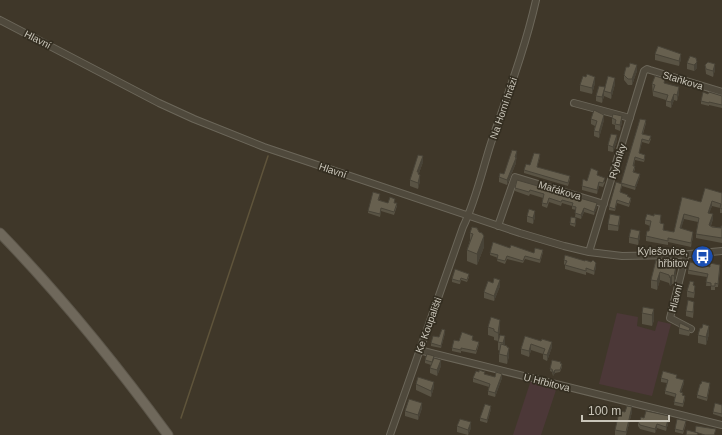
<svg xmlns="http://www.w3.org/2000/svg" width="722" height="435" font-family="Arial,sans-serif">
<rect width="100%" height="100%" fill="#3f3729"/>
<!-- green -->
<path fill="#4c3838" d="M 617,313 L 638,317 L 637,326 L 655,331 L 658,321 L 671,324 L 652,396 L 599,384 Z
M 531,380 L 557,387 L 541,435 L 513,435 Z"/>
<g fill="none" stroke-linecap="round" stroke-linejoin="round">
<!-- stream -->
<path stroke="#5f543b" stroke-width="1.5" d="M 181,418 L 268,156"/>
<defs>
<path id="street" d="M 0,20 L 159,103 L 194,119 L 264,147 L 520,233 L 564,246 L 589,252 L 622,256 L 679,255 L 722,251
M 574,103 L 630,118
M 498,226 L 515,177 L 604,204
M 589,252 L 644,71 L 647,69 L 650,70 L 722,92
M 686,254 L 670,318 L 691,329
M 419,350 L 722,425
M 390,435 L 463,227 C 476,200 482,171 491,143 C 507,96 525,49 536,0"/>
<path id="primary" d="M 0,233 C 61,296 116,364 168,435"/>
</defs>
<!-- street casing -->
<use href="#street" stroke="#6c675a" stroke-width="8"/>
<!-- primary casing -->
<use href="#primary" stroke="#5b5549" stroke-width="11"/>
<!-- street -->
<use href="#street" stroke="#4f493c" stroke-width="6"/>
<!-- primary -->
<use href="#primary" stroke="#6f685b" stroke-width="9"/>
</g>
<!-- wall -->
<path fill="#595344" d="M 655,54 L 681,59 L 679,66 L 655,60 Z
M 696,58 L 697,68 L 694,71 L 687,69 L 687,63 Z
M 705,65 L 715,70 L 713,77 L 706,74 Z
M 629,67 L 637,71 L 632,85 L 628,85 L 624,80 L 624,75 Z
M 595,83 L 592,94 L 580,91 L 580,85 Z
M 665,83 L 679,93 L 677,101 L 674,100 L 671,108 L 666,106 L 666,100 L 653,96 L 652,84 Z
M 615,84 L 611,99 L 604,96 L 602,103 L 596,101 L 596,96 L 605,87 Z
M 708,94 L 722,96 L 722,108 L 709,105 L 709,106 L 701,104 L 701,101 Z
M 612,118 L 622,122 L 620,131 L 615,129 L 615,125 L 612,124 Z
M 591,119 L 604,120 L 599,138 L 594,136 L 594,131 L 595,126 L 591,124 Z
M 640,119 L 646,123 L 643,134 L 651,139 L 649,144 L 642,142 L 639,153 L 645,158 L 644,162 L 635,160 L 634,166 L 635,169 L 634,172 L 640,176 L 635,190 L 622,186 L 620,193 L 628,197 L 631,200 L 629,207 L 617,203 L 615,211 L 609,210 L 609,207 L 621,183 Z
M 617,141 L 613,152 L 608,151 L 608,145 Z
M 517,157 L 516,160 L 516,163 L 507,185 L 499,182 L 499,177 L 504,174 Z
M 540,157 L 537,167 L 570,179 L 568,186 L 524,173 L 524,170 Z
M 423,162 L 419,173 L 420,181 L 418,189 L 410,186 L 410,180 Z
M 598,176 L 605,182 L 603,187 L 599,186 L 597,194 L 582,190 L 582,186 L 587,181 Z
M 517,180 L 597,207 L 594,215 L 584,212 L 581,219 L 575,217 L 576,210 L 572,209 L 572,206 L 562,203 L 561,206 L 549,202 L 547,208 L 542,206 L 542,203 L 543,198 L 530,194 L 529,196 L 515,191 L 515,188 Z
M 722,193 L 722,213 L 720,213 L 720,208 L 712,206 L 709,213 L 713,219 L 711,226 L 721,228 L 722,226 L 722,243 L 696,238 L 696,234 L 698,222 L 684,219 L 681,228 L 693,236 L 691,247 L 668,242 L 668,245 L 646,241 L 646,236 L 649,231 L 650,226 L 645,224 L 645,220 L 654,216 L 661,220 L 661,223 L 664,230 L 674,232 L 682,197 L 701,202 Z
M 380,197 L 379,200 L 388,203 L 395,202 L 394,203 L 397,206 L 394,215 L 381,211 L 380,217 L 368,213 L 368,211 Z
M 527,216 L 535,217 L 533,224 L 527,222 Z
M 576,221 L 575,227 L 570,225 L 570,223 Z
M 620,221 L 618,231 L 608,230 L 608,224 Z
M 472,227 L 484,247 L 477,265 L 467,261 L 467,250 L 470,240 L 470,233 Z
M 629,237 L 640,237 L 638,245 L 629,243 Z
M 510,248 L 534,253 L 543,252 L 540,263 L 525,259 L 523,263 L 507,259 L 505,264 L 497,261 L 498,258 L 490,255 L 490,253 Z
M 564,260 L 596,267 L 594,275 L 586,272 L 586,275 L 565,269 L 565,265 L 564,264 Z
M 656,260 L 676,274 L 674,284 L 672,284 L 670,286 L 669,283 L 660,280 L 657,290 L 651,288 L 651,280 Z
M 710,267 L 720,269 L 718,287 L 715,287 L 715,290 L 711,290 L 711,286 L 706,286 L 707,277 L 688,274 L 688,270 Z
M 469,277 L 467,282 L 461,280 L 460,284 L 459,284 L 452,282 L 452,279 Z
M 694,285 L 695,291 L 694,298 L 687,297 L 687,291 Z
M 500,286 L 494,301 L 484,298 L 484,292 Z
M 694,307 L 693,318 L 686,316 L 686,311 Z
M 654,309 L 654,320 L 652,326 L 642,324 L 642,313 Z
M 488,327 L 500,329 L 498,341 L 494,340 L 494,337 L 488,335 Z
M 679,328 L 690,328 L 690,333 L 689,336 L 679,334 Z
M 445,333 L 441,348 L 431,346 L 431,343 Z
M 709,334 L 706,345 L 698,343 L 698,335 Z
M 500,335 L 505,345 L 507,348 L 509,356 L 507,364 L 499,362 L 499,354 L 500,351 L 498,350 L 498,342 Z
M 525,336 L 552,347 L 547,361 L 543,359 L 543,354 L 531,350 L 529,357 L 521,354 L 521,349 Z
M 473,339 L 473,340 L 479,344 L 476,354 L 461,351 L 461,353 L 452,351 L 452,348 L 459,341 Z
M 434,358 L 441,366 L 437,376 L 430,373 L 430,368 L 431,365 L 425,363 L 425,360 Z
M 561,364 L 562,367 L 560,372 L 555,373 L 553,376 L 552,372 L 550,371 L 550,369 Z
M 485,374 L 495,377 L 502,378 L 495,397 L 488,395 L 488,391 L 489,387 L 473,382 L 473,378 Z
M 661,378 L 677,378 L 684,383 L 681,392 L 685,399 L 683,407 L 674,405 L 675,397 L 665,394 L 665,391 L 667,383 L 661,382 Z
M 416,384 L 434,387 L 431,397 L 416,390 Z
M 710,386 L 707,401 L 697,398 L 697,395 Z
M 722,405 L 722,417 L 713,414 L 713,412 Z
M 422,408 L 418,420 L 405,416 L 405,411 Z
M 491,409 L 487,423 L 480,421 L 480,418 Z
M 625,412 L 632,412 L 626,435 L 615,435 L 615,430 Z
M 644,418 L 669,420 L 666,431 L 657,428 L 655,433 L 640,429 L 638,426 L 638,422 Z
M 686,424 L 683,434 L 675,432 L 675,429 Z
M 457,426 L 471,428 L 468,435 L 457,432 Z"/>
<!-- shaded-wall -->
<path fill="#484337" d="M 681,54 L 681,59 L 679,66 L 679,61 Z
M 697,62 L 697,68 L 694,71 L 694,65 Z
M 715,64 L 715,70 L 713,77 L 713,71 Z
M 637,65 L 637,71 L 632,85 L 632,79 Z
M 595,77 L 595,83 L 592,94 L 592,88 Z
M 615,78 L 615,84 L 611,99 L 611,93 Z
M 679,87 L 679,93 L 677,101 L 677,95 Z
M 604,91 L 604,96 L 602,103 L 602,97 Z
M 674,94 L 674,100 L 671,108 L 671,102 Z
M 604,115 L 604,120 L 599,138 L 599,132 Z
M 622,116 L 622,122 L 620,131 L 620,125 Z
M 617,135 L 617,141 L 613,152 L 613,147 Z
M 642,139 L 642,142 L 639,156 L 639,153 Z
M 517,151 L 516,163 L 507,185 L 507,180 Z
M 423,156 L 423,162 L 419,173 L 419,177 L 417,172 Z
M 640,174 L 640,176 L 635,190 L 635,187 Z
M 420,175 L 420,181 L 418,189 L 418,183 Z
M 599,182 L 599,186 L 597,194 L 597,190 Z
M 712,201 L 712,206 L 708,217 L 708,213 Z
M 597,203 L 597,207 L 594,215 L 594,212 Z
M 584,208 L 584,212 L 581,219 L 581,215 Z
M 535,211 L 535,217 L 533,224 L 533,218 Z
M 684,214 L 684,219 L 680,233 L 680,228 Z
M 713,214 L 713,219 L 709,230 L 709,225 Z
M 620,216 L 620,221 L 618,231 L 618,226 Z
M 640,231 L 640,237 L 638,245 L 638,239 Z
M 693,232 L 693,236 L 691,247 L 691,243 Z
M 484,236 L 484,247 L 477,265 L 477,254 Z
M 596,263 L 596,267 L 594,275 L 594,271 Z
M 676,266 L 676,274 L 674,284 L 674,276 Z
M 660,272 L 660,280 L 657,290 L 657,281 Z
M 672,275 L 672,284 L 670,286 L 670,278 Z
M 500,280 L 500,286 L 494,301 L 494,296 Z
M 654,309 L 654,320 L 652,326 L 652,315 Z
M 500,320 L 500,329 L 498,341 L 498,333 Z
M 709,326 L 709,334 L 706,345 L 706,337 Z
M 445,330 L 445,333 L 441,348 L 441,346 Z
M 505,336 L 505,345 L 503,352 L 503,343 Z
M 552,342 L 552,347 L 547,361 L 547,355 Z
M 531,344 L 531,350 L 529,357 L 529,351 Z
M 509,348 L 509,356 L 507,364 L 507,356 Z
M 441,360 L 441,366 L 437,376 L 437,370 Z
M 555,370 L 555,373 L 553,376 L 553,373 Z
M 502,374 L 502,378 L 495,397 L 495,393 Z
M 684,380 L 684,383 L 680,395 L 680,392 Z
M 434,382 L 434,387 L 431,397 L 431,391 Z
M 422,403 L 422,408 L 418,420 L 418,415 Z
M 491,406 L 491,409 L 487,423 L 487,420 Z
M 632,407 L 632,412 L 626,435 L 626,432 Z
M 669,416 L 669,420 L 666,431 L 666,427 Z
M 471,422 L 471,428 L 468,435 L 468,430 Z
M 657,424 L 657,428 L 655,433 L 655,429 Z"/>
<!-- building -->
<path fill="#67604f" stroke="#484337" d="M 658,46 L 681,54 L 679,61 L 655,54 Z
M 690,56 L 696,58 L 697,62 L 694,65 L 687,63 Z
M 708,62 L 715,64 L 713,71 L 706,69 L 705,65 Z
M 630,63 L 637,65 L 632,79 L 628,79 L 624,75 L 626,67 L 629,67 Z
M 587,74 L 595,77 L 592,88 L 580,85 L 583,76 L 586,77 Z
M 608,76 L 615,78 L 611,93 L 604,91 Z
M 655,76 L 665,79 L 664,83 L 679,87 L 677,95 L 674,94 L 671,102 L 666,101 L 668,95 L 653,91 L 655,85 L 652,84 Z
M 599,86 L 605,87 L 602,97 L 596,96 Z
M 703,92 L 708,94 L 709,92 L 722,96 L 722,105 L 709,102 L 709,103 L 701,101 Z
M 594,110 L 604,115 L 599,132 L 594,131 L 597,121 L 591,119 Z
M 613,114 L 622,116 L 620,125 L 615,124 L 616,120 L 612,118 Z
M 640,119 L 646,120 L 642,134 L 651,136 L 649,141 L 642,139 L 639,153 L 645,155 L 644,160 L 635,157 L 633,166 L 635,166 L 633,172 L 640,174 L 635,187 L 621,183 Z
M 611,134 L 617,135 L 613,147 L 608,145 Z
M 512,150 L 517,151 L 515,157 L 516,158 L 507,180 L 499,177 L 500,173 L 504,174 Z
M 534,153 L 540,154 L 537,167 L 570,176 L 568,183 L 524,170 L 526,164 L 530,165 Z
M 418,155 L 423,156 L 417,172 L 419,172 L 418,174 L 420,175 L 418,183 L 410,180 Z
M 591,168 L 598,171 L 597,175 L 605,178 L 603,183 L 599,182 L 597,190 L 582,186 L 583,179 L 587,181 Z
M 517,180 L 597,203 L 594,212 L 584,208 L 581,215 L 575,213 L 576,207 L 572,206 L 573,203 L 562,200 L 561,202 L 549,198 L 547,204 L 542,203 L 544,194 L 530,190 L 529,192 L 515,188 Z
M 616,182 L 622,184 L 620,192 L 628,195 L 627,196 L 631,198 L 629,204 L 617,200 L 615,209 L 609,207 Z
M 705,188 L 722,193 L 722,209 L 720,208 L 721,204 L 712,201 L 708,213 L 713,214 L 709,225 L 712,227 L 721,228 L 721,226 L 722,226 L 722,238 L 696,234 L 699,218 L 684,214 L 680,228 L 693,232 L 691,243 L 668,238 L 668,241 L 646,236 L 647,231 L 649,231 L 651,221 L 645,220 L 647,214 L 654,216 L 654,214 L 661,215 L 660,223 L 664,224 L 663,230 L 674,232 L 682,197 L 701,202 Z
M 373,192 L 380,194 L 378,200 L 388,203 L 390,197 L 395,199 L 394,203 L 397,203 L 394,212 L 381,208 L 380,214 L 368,211 Z
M 529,209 L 535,211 L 533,218 L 527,216 Z
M 610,214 L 620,216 L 618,226 L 608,224 Z
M 571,217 L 576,218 L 575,224 L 570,223 Z
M 472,227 L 477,228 L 479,232 L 482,233 L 484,236 L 477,254 L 467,250 L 473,234 L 470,233 Z
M 631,229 L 640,231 L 638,239 L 629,237 Z
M 493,242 L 510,248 L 511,245 L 534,253 L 535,248 L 543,250 L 540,260 L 525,256 L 523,261 L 507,256 L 505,261 L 497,259 L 498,255 L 490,253 Z
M 565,255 L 585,261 L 585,260 L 591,262 L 593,260 L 596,263 L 594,271 L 586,268 L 586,271 L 565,265 L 567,261 L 564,260 Z
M 656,260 L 676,266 L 674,276 L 672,275 L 670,278 L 669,275 L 660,272 L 657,281 L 651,280 Z
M 690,262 L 710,267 L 710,263 L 720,265 L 718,284 L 715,283 L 715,286 L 711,286 L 711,283 L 706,282 L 708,274 L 688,270 Z
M 455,269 L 469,274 L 467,280 L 461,278 L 460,281 L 459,281 L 452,279 Z
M 494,278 L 500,280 L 494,296 L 484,292 L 488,281 L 493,283 Z
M 690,281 L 694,282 L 693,285 L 695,286 L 694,293 L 687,291 Z
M 688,300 L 694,302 L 693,312 L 686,311 Z
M 643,307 L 654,309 L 652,315 L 642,313 Z
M 491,317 L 500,320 L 498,333 L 494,331 L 494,329 L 488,327 Z
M 680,323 L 690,328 L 689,331 L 679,328 Z
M 703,324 L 709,326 L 706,337 L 698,335 L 700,328 L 702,328 Z
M 442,329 L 445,330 L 441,346 L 431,343 L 433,336 L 439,337 Z
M 462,332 L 473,336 L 472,340 L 479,342 L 476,351 L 461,348 L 461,350 L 452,348 L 454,340 L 459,341 Z
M 500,335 L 505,336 L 503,343 L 498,342 Z
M 525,336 L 541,341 L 542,339 L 552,342 L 547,355 L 543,354 L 545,349 L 531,344 L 529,351 L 521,349 Z
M 501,344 L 507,346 L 507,347 L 509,348 L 507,356 L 499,354 Z
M 427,354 L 434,356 L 432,362 L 425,360 Z
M 434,358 L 441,360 L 437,370 L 430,368 Z
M 552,360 L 561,362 L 560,363 L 562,364 L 560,370 L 555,370 L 553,373 L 552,369 L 550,369 Z
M 479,370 L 485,372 L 484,374 L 495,377 L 496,372 L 502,374 L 495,393 L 488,391 L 490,384 L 473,378 L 476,371 L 479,372 Z
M 663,371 L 677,375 L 676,378 L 684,380 L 680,392 L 683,393 L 682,395 L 685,396 L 683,404 L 674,402 L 676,394 L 665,391 L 668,380 L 661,378 Z
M 418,377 L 434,382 L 431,391 L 416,384 Z
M 702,381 L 710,383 L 707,398 L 697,395 L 700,384 L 701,384 Z
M 409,399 L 422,403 L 418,415 L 405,411 Z
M 715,403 L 722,405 L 722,414 L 713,412 Z
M 485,404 L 491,406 L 487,420 L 480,418 Z
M 627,406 L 632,407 L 626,432 L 615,430 L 618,417 L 620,411 L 625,412 Z
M 646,411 L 669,416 L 666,427 L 657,424 L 655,429 L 640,425 L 638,422 L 640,421 L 641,417 L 644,418 Z
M 460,419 L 471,422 L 468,430 L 457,426 Z
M 677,419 L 686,421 L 683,431 L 675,429 Z
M 696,426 L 716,429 L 714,435 L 705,435 L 695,432 Z
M 687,430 L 698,433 L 697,435 L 686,435 Z"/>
<!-- icons -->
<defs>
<symbol id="bus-disc" viewBox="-11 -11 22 22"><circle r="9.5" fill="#1a4fb4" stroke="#342e21"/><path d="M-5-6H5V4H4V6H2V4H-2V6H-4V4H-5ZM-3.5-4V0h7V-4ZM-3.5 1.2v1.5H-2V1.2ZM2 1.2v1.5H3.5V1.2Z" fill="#fff"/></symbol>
</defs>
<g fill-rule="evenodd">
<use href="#bus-disc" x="690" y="244" width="25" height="25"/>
</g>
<g text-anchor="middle" stroke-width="3.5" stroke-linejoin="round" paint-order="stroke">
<!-- street labels -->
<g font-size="10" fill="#c9c5b9" stroke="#342e21">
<text transform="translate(38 39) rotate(27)" y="4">Hlavní</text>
<text transform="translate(683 80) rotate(17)" y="4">Staňkova</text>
<text transform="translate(503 108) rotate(-71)" y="4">Na Horní hrázi</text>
<text transform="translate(617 161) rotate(-73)" y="4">Rybníky</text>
<text transform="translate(333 170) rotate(19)" y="4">Hlavní</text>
<text transform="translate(560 190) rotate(17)" y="4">Mařákova</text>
<text transform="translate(675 298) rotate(-75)" y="4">Hlavní</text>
<text transform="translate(428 325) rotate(-70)" y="4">Ke Koupališti</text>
<text transform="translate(547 382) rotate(14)" y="4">U Hřbitova</text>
</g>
<!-- poi labels -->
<g font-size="10" fill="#c9c5b9" stroke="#342e21" text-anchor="end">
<text x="688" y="255">Kylešovice,<tspan x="688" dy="12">hřbitov</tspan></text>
</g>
</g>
<!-- scale -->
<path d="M582 415v6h87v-6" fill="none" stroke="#c9c5b9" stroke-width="2"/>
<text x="588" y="415" font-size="12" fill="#c9c5b9" stroke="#342e21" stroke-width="3" paint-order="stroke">100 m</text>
</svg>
